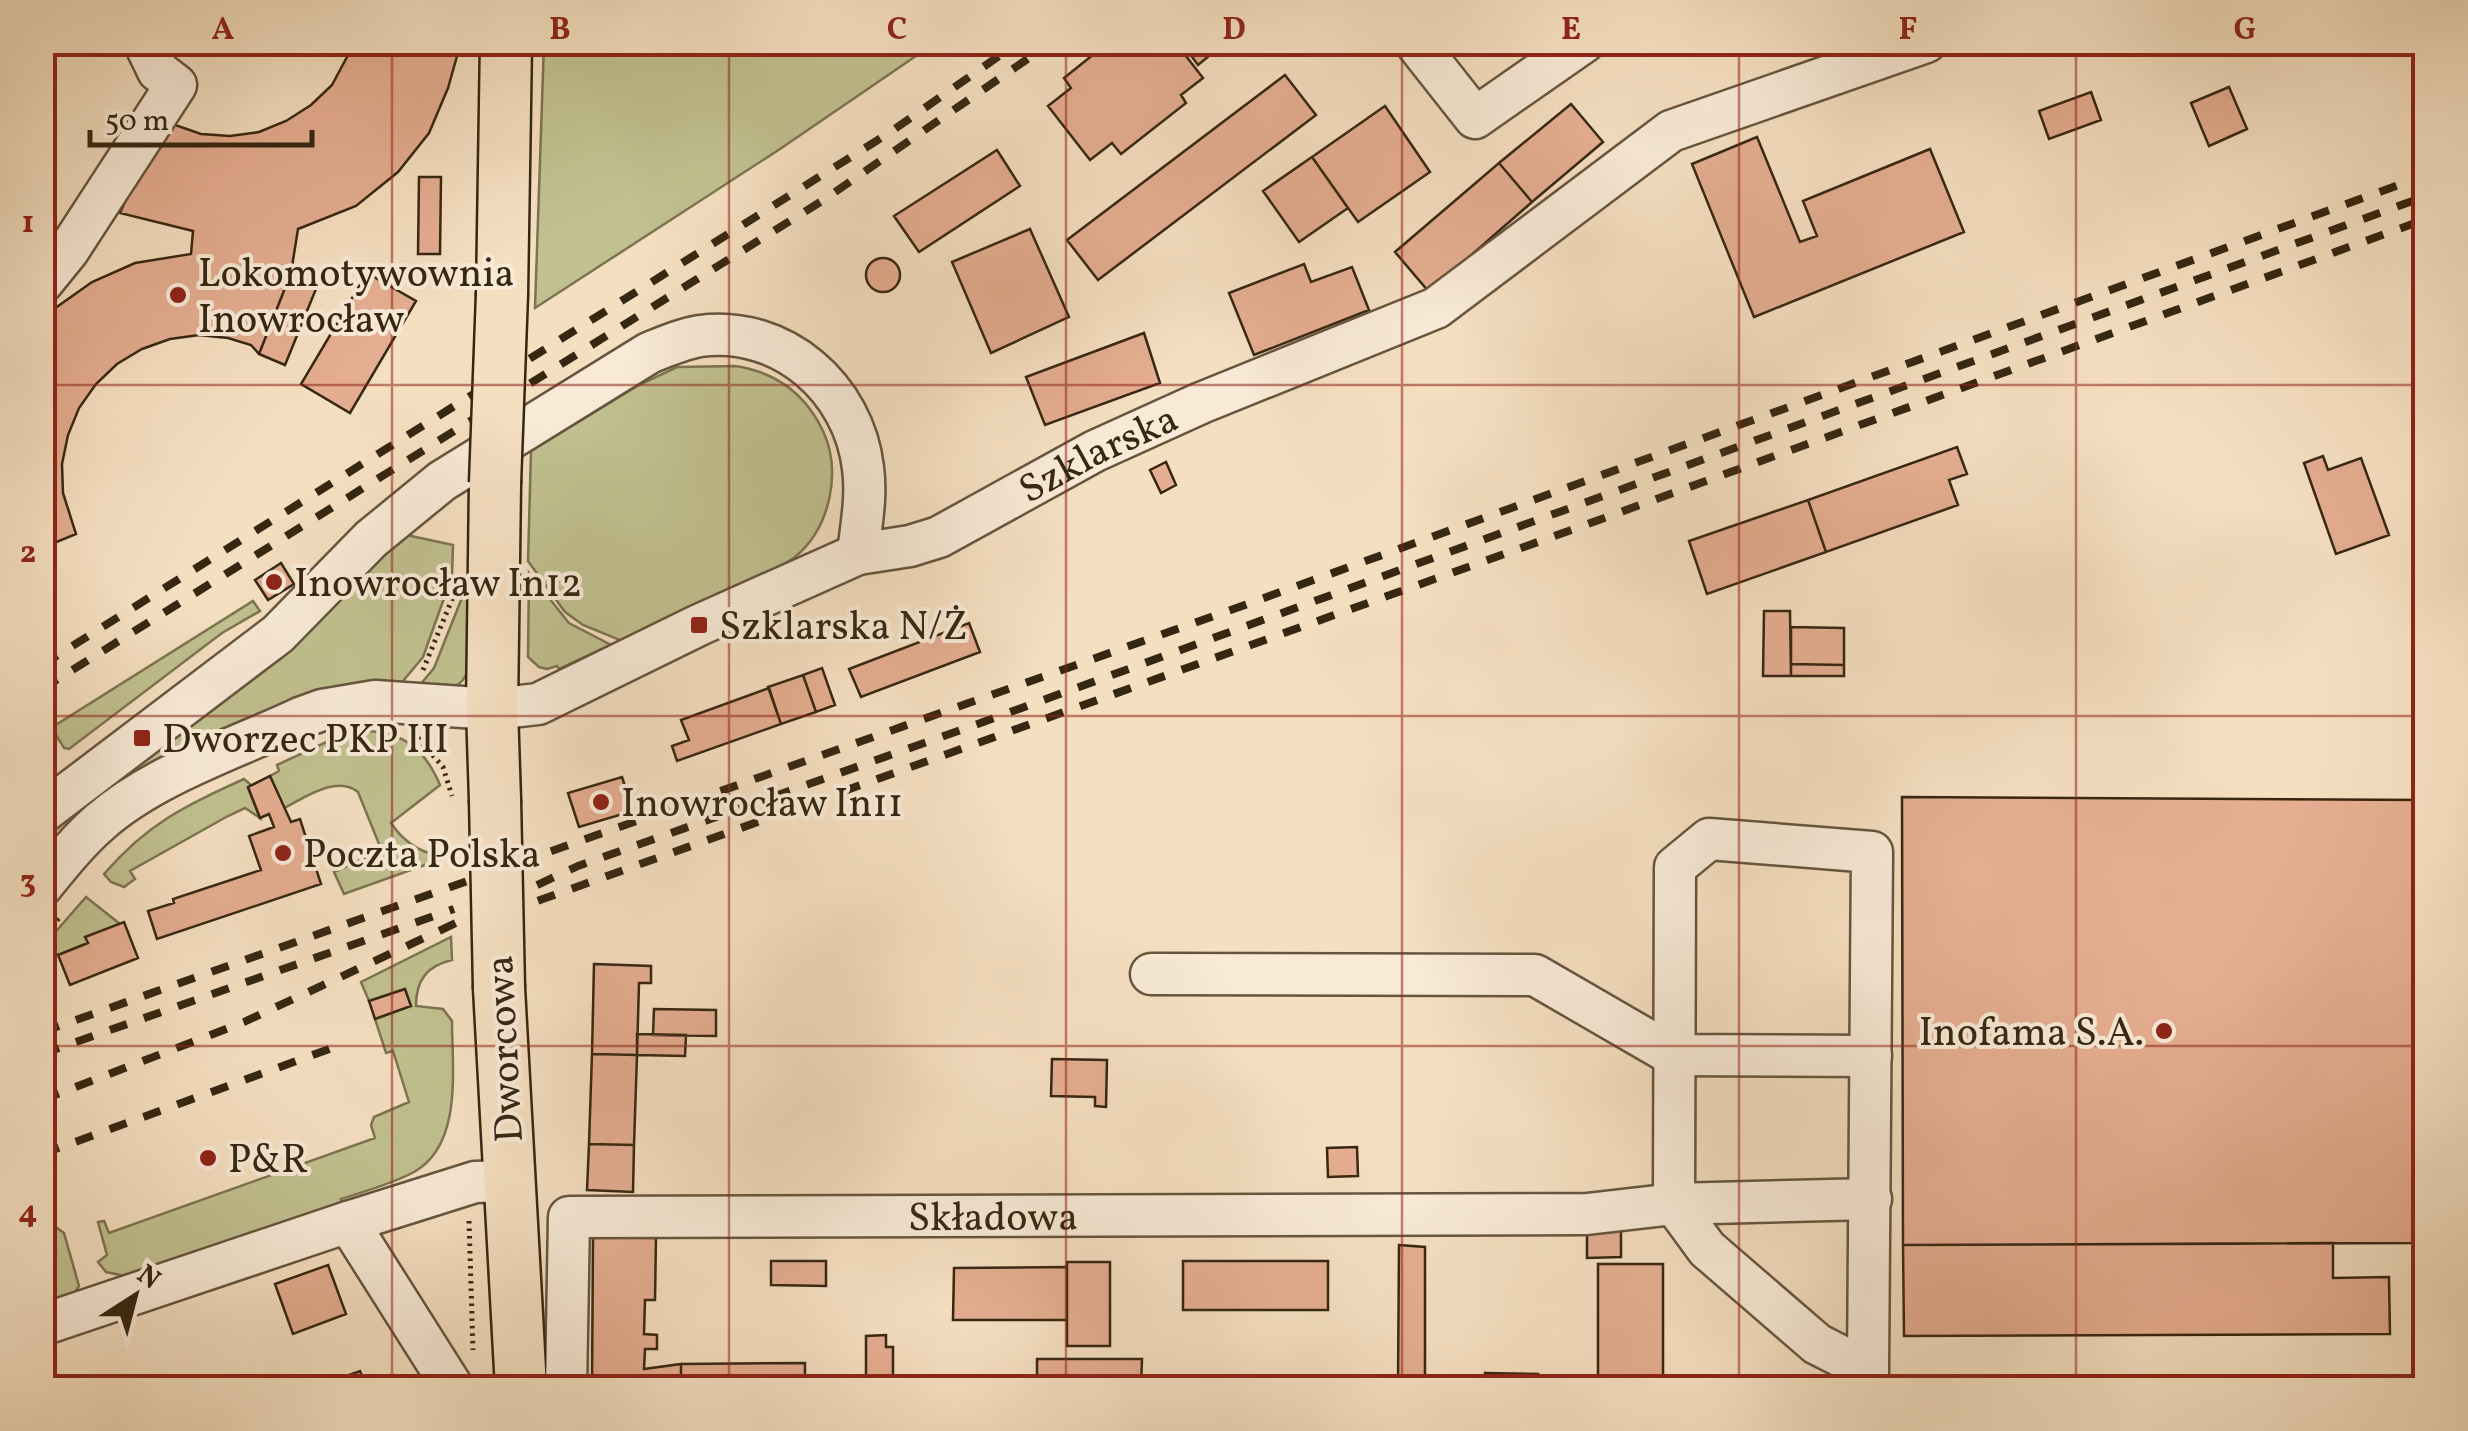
<svg xmlns="http://www.w3.org/2000/svg" width="2468" height="1431" font-family="Vollkorn,serif">
<rect width="100%" height="100%" fill="#f5dfc1"/>
<filter id="stains"><feTurbulence type="fractalNoise" baseFrequency=".002" numOctaves="4"/><feColorMatrix values="0 0 0 0 .2 0 0 0 0 .09 0 0 0 0 .02 0 0 0 .5 -.17"/></filter>
<radialGradient id="worn" r=".72"><stop offset=".6" stop-color="#630" stop-opacity="0"/><stop offset="1" stop-color="#630" stop-opacity=".3"/></radialGradient>
<!-- green -->
<path fill="#c1c090" stroke="#7c7451" stroke-width="2.5" d="M 544,43 L 544,42 L 935,43 L 780,149 L 535,308 Z
M 735,366 C 775,372 805,393 823,431 C 842,472 830,528 795,557 C 779,569 758,576 740,585 C 701,603 662,622 622,641 L 583,625 L 565,612 L 528,561 L 531,451 L 639,385 L 677,367 Z
M 411,531 L 411,536 L 453,545 L 452,576 L 423,657 L 398,687 L 58,852 L 43,852 L 43,825 Z
M 529,573 L 569,623 L 611,645 L 559,669 L 557,666 L 547,669 L 539,667 L 528,657 Z
M 469,580 L 468,669 C 461,695 440,687 419,686 L 434,668 Z
M 253,601 L 260,611 L 222,633 L 69,749 L 64,748 L 56,735 L 43,744 L 43,733 Z
M 359,731 C 401,730 424,747 440,785 L 391,823 C 405,844 424,856 450,856 L 344,894 L 334,872 L 378,852 L 379,844 L 358,792 C 336,775 306,797 284,808 L 270,776 L 279,771 L 277,765 L 335,738 Z
M 244,779 L 251,785 L 248,788 L 260,818 L 245,808 L 228,816 L 130,871 L 135,879 L 124,887 L 111,882 L 104,874 C 148,823 185,806 244,779 Z
M 86,897 L 120,924 L 86,938 L 88,943 L 58,955 L 45,944 Z
M 451,937 L 452,960 C 426,966 416,981 416,1006 L 443,1009 L 452,1021 C 452,1068 463,1145 414,1172 C 392,1184 365,1191 341,1199 L 342,1205 L 125,1276 L 106,1272 L 98,1262 L 107,1255 L 98,1222 L 104,1221 L 109,1233 L 375,1138 L 371,1125 L 374,1117 L 409,1102 L 393,1051 L 386,1053 L 375,1019 L 410,1006 L 404,989 L 369,1001 L 361,982 Z
M 57,1228 L 64,1233 L 79,1286 L 74,1294 L 43,1305 L 43,1256 L 56,1251 L 51,1235 Z"/>
<!-- building -->
<path fill="#e5ad91" stroke="#362712" stroke-width="2.5" d="M 355,42 L 461,42 L 448,88 L 429,133 L 398,172 L 356,206 L 298,229 L 291,273 L 259,354 L 251,345 L 228,338 L 199,335 L 170,339 L 142,349 L 117,364 L 96,384 L 79,408 L 68,435 L 62,464 L 63,493 L 76,534 L 42,548 L 42,322 L 54,309 L 92,282 L 135,263 L 191,254 L 193,231 L 120,213 L 161,120 L 201,134 L 230,136 L 259,132 L 286,121 L 311,105 L 332,85 Z
M 1109,42 L 1175,42 L 1203,78 L 1181,95 L 1186,103 L 1121,154 L 1112,143 L 1090,160 L 1048,106 L 1071,88 L 1064,78 Z
M 1181,42 L 1226,42 L 1198,65 Z
M 1285,75 L 1316,115 L 1098,280 L 1067,240 Z
M 2229,87 L 2247,129 L 2209,146 L 2191,103 Z
M 2091,92 L 2101,120 L 2049,139 L 2039,111 Z
M 1571,104 L 1603,142 L 1532,202 L 1499,163 Z
M 1385,106 L 1430,172 L 1358,222 L 1312,157 Z
M 1757,137 L 1800,242 L 1817,236 L 1803,201 L 1930,149 L 1964,232 L 1754,317 L 1692,164 Z
M 997,150 L 1020,186 L 919,252 L 894,216 Z
M 1312,157 L 1348,208 L 1299,242 L 1263,191 Z
M 1499,163 L 1532,202 L 1429,292 L 1395,252 Z
M 419,177 L 441,177 L 440,254 L 418,254 Z
M 1030,229 L 1069,317 L 991,353 L 952,262 Z
M866 275a17 17 0 1 1 34 0a17 17 0 1 1-34 0Z
M 1304,264 L 1311,282 L 1352,267 L 1369,310 L 1254,355 L 1229,293 Z
M 291,273 L 318,284 L 285,365 L 259,354 Z
M 367,273 L 416,301 L 350,413 L 301,384 Z
M 1144,333 L 1160,383 L 1045,425 L 1026,377 Z
M 1957,447 L 1967,474 L 1949,480 L 1958,505 L 1826,552 L 1808,500 Z
M 2323,456 L 2328,470 L 2361,458 L 2389,535 L 2336,554 L 2304,463 Z
M 1166,462 L 1176,485 L 1161,493 L 1150,470 Z
M 1808,500 L 1826,552 L 1707,594 L 1689,541 Z
M 281,563 L 294,584 L 268,600 L 255,580 Z
M 1764,611 L 1790,611 L 1791,676 L 1763,676 Z
M 969,623 L 980,652 L 861,697 L 849,669 Z
M 1791,627 L 1844,628 L 1844,665 L 1791,664 Z
M 1791,664 L 1844,665 L 1844,676 L 1791,676 Z
M 822,668 L 835,705 L 816,712 L 803,675 Z
M 803,675 L 816,712 L 781,724 L 768,687 Z
M 769,688 L 781,724 L 677,761 L 672,746 L 689,740 L 681,720 Z
M 270,776 L 291,822 L 300,819 L 321,884 L 157,939 L 148,911 L 174,903 L 173,899 L 261,870 L 249,836 L 274,827 L 269,814 L 260,818 L 248,787 Z
M 622,777 L 633,811 L 579,827 L 568,793 Z
M 1902,797 L 2426,800 L 2426,1243 L 1903,1245 Z
M 124,922 L 138,958 L 70,985 L 58,955 L 88,943 L 85,937 Z
M 594,964 L 651,966 L 651,983 L 639,983 L 637,1055 L 592,1054 Z
M 405,989 L 411,1006 L 375,1019 L 369,1001 Z
M 654,1009 L 716,1010 L 716,1036 L 653,1035 Z
M 637,1034 L 686,1035 L 685,1056 L 637,1055 Z
M 592,1054 L 637,1055 L 634,1145 L 589,1144 Z
M 1052,1059 L 1107,1060 L 1106,1107 L 1095,1106 L 1095,1097 L 1051,1096 Z
M 589,1144 L 634,1145 L 633,1192 L 587,1190 Z
M 1357,1147 L 1358,1176 L 1328,1177 L 1327,1148 Z
M 1587,1230 L 1621,1230 L 1621,1257 L 1587,1258 Z
M 593,1237 L 656,1238 L 655,1300 L 645,1300 L 644,1334 L 657,1335 L 657,1349 L 645,1349 L 644,1369 L 681,1364 L 681,1388 L 592,1388 Z
M 2333,1243 L 2333,1278 L 2389,1277 L 2390,1334 L 1904,1336 L 1903,1245 Z
M 1399,1245 L 1425,1247 L 1425,1388 L 1398,1388 Z
M 771,1261 L 826,1261 L 826,1286 L 771,1285 Z
M 1183,1261 L 1328,1261 L 1328,1310 L 1183,1310 Z
M 1067,1262 L 1110,1262 L 1110,1346 L 1067,1346 Z
M 1598,1264 L 1663,1264 L 1663,1388 L 1598,1388 Z
M 328,1265 L 346,1314 L 293,1334 L 275,1284 Z
M 1067,1267 L 1067,1320 L 953,1320 L 954,1268 Z
M 886,1335 L 886,1347 L 893,1347 L 893,1377 L 866,1377 L 866,1336 Z
M 1037,1359 L 1142,1359 L 1141,1388 L 1037,1388 Z
M 805,1363 L 805,1388 L 681,1388 L 681,1364 Z
M 360,1371 L 367,1388 L 313,1388 Z
M 1485,1373 L 1538,1374 L 1537,1388 L 1485,1388 Z
M 866,1377 L 893,1377 L 893,1388 L 866,1388 Z"/>
<g fill="none" stroke-linecap="round" stroke-linejoin="round">
<defs>
<g id="minor">
<path d="M 1415,42 L 1475,118 L 1584,42"/>
<path d="M 42,283 L 68,251 L 176,85 L 158,71 L 144,42"/>
<path d="M 42,813 L 278,634 L 371,539 L 442,481 L 649,353 C 666,346 682,339 700,336 C 783,325 854,389 863,468 C 867,497 861,526 858,554"/>
<path id="s1" d="M 42,886 C 60,864 78,841 100,822 C 153,775 236,748 300,718 L 322,710 L 375,701 L 492,709 L 538,704 L 699,625 L 858,554 L 910,546 L 939,537 L 1095,451 L 1201,403 L 1436,308 L 1671,131 L 1926,42"/>
<path d="M 1151,974 L 1535,975 L 1673,1055 L 1871,1056"/>
<path d="M 348,1222 L 475,1182 L 510,1181"/>
<path d="M 42,1325 L 348,1222 L 453,1388"/>
<path id="s2" d="M 566,1388 L 569,1217 L 1587,1214 L 1674,1204 L 1871,1199"/>
<path d="M 1868,1388 L 1868,1370 L 1872,852 L 1709,839 L 1675,867 L 1674,1204 L 1707,1249 L 1817,1344 L 1868,1370"/>
</g>
<path id="major" d="M 502,294 L 506,42
M 495,483 L 492,709 L 495,800
M 499,988 L 521,1388"/>
</defs>
<!-- minor casing -->
<use href="#minor" stroke="#66553e" stroke-width="45"/>
<!-- major casing -->
<use href="#major" stroke="#362712" stroke-width="55"/>
<!-- path -->
<path stroke="#362712" stroke-width="5" stroke-dasharray="2.5 5" stroke-linecap="butt" d="M 423,670 L 453,597
M 418,738 L 443,767 L 452,796
M 42,937 L 59,918
M 469,1221 L 473,1350"/>
<!-- minor -->
<use href="#minor" stroke="#f8ead7" stroke-width="40"/>
<!-- major -->
<use href="#major" stroke="#f5dfc1" stroke-width="50"/>
<!-- rail -->
<path stroke="#362712" stroke-width="8" stroke-dasharray="18 18" stroke-linecap="butt" d="M 42,665 L 889,133 L 1019,42
M 42,689 L 825,199 L 1052,42
M 504,913 L 1574,529 L 2426,219
M 42,1032 L 1242,606 L 2426,175
M 42,1054 L 454,909
M 42,1100 L 244,1022 L 578,866 L 972,726 L 2426,196
M 42,1154 L 340,1045"/>
<defs>
<path id="major-bridge" d="M 495,483 L 502,294
M 495,800 L 499,988"/>
</defs>
<!-- major-bridge casing -->
<use href="#major-bridge" stroke="#362712" stroke-width="55" stroke-linecap="butt"/>
<!-- major-bridge -->
<use href="#major-bridge" stroke="#f5dfc1" stroke-width="50"/>
</g>
<!-- grid -->
<path fill="none" stroke="#8f2418" stroke-width="2.5" stroke-opacity="0.55" d="M 392,42 L 392,1388M 729,42 L 729,1388M 1066,42 L 1066,1388M 1402,42 L 1402,1388M 1739,42 L 1739,1388M 2076,42 L 2076,1388M 42,385 L 2426,385M 42,716 L 2426,716M 42,1046 L 2426,1046"/>
<!-- markers -->
<g fill="#8f2418" stroke="#f8ead7" stroke-width="4">
<circle cx="178" cy="295" r="10"/>
<circle cx="274" cy="582" r="10"/>
<rect x="689" y="615" width="20" height="20" rx="5"/>
<rect x="132" y="728" width="20" height="20" rx="5"/>
<circle cx="601" cy="802" r="10"/>
<circle cx="283" cy="853" r="10"/>
<circle cx="2164" cy="1031" r="10"/>
<circle cx="208" cy="1158" r="10"/>
</g>
<g text-anchor="middle" stroke-width="8" stroke-linejoin="round" paint-order="stroke">
<!-- poi labels -->
<g font-size="40" fill="#362712" stroke="#f8ead7" text-anchor="start">
<text x="198" y="286">Lokomotywownia<tspan x="198" dy="46">Inowrocław</tspan></text>
<text x="294" y="596">Inowrocław In12</text>
<text x="719" y="639">Szklarska N/Ż</text>
<text x="162" y="752">Dworzec PKP III</text>
<text x="621" y="816">Inowrocław In11</text>
<text x="303" y="867">Poczta Polska</text>
<text x="2144" y="1045" text-anchor="end">Inofama S.A.</text>
<text x="228" y="1172">P&amp;R</text>
</g>
<!-- street labels -->
<g font-size="40" fill="#362712" stroke="#f8ead7">
<text dy="14" stroke="none"><textPath href="#s1" startOffset="1170">Szklarska</textPath></text>
<text transform="translate(503 1049) rotate(-93)" y="14">Dworcowa</text>
<text dy="14" stroke="none"><textPath href="#s2" startOffset="595">Składowa</textPath></text>
</g>
</g>
<!-- margin -->
<rect width="2468" height="1431" fill="none" stroke="#f5dfc1" stroke-width="110"/>
<!-- north arrow -->
<g transform="translate(135 1296) rotate(36)" stroke="#f8ead7" stroke-width="8" paint-order="stroke">
<path d="M0-8L18 38L0 25L-18 38Z" fill="#362712"/>
<text y="-15" font-size="28" font-weight="bold" text-anchor="middle" fill="#362712">N</text>
</g>
<!-- scale -->
<path d="M90 130v15h222v-15" fill="none" stroke="#362712" stroke-width="5"/>
<text x="105" y="130" font-size="30" fill="#362712" stroke="#f8ead7" stroke-width="8" paint-order="stroke">50 m</text>
<rect x="55" y="55" width="2358" height="1321" fill="none" stroke="#8f2418" stroke-width="4"/>
<g font-size="32" text-anchor="middle" font-weight="bold" fill="#8f2418">
<text x="223" y="39">A</text>
<text x="560" y="39">B</text>
<text x="897" y="39">C</text>
<text x="1234" y="39">D</text>
<text x="1571" y="39">E</text>
<text x="1908" y="39">F</text>
<text x="2245" y="39">G</text>
<text x="28" y="232">1</text>
<text x="28" y="562">2</text>
<text x="28" y="892">3</text>
<text x="28" y="1222">4</text>
</g>
<rect width="100%" height="100%" filter="url(#stains)"/>
<rect width="100%" height="100%" fill="url(#worn)"/>
</svg>
